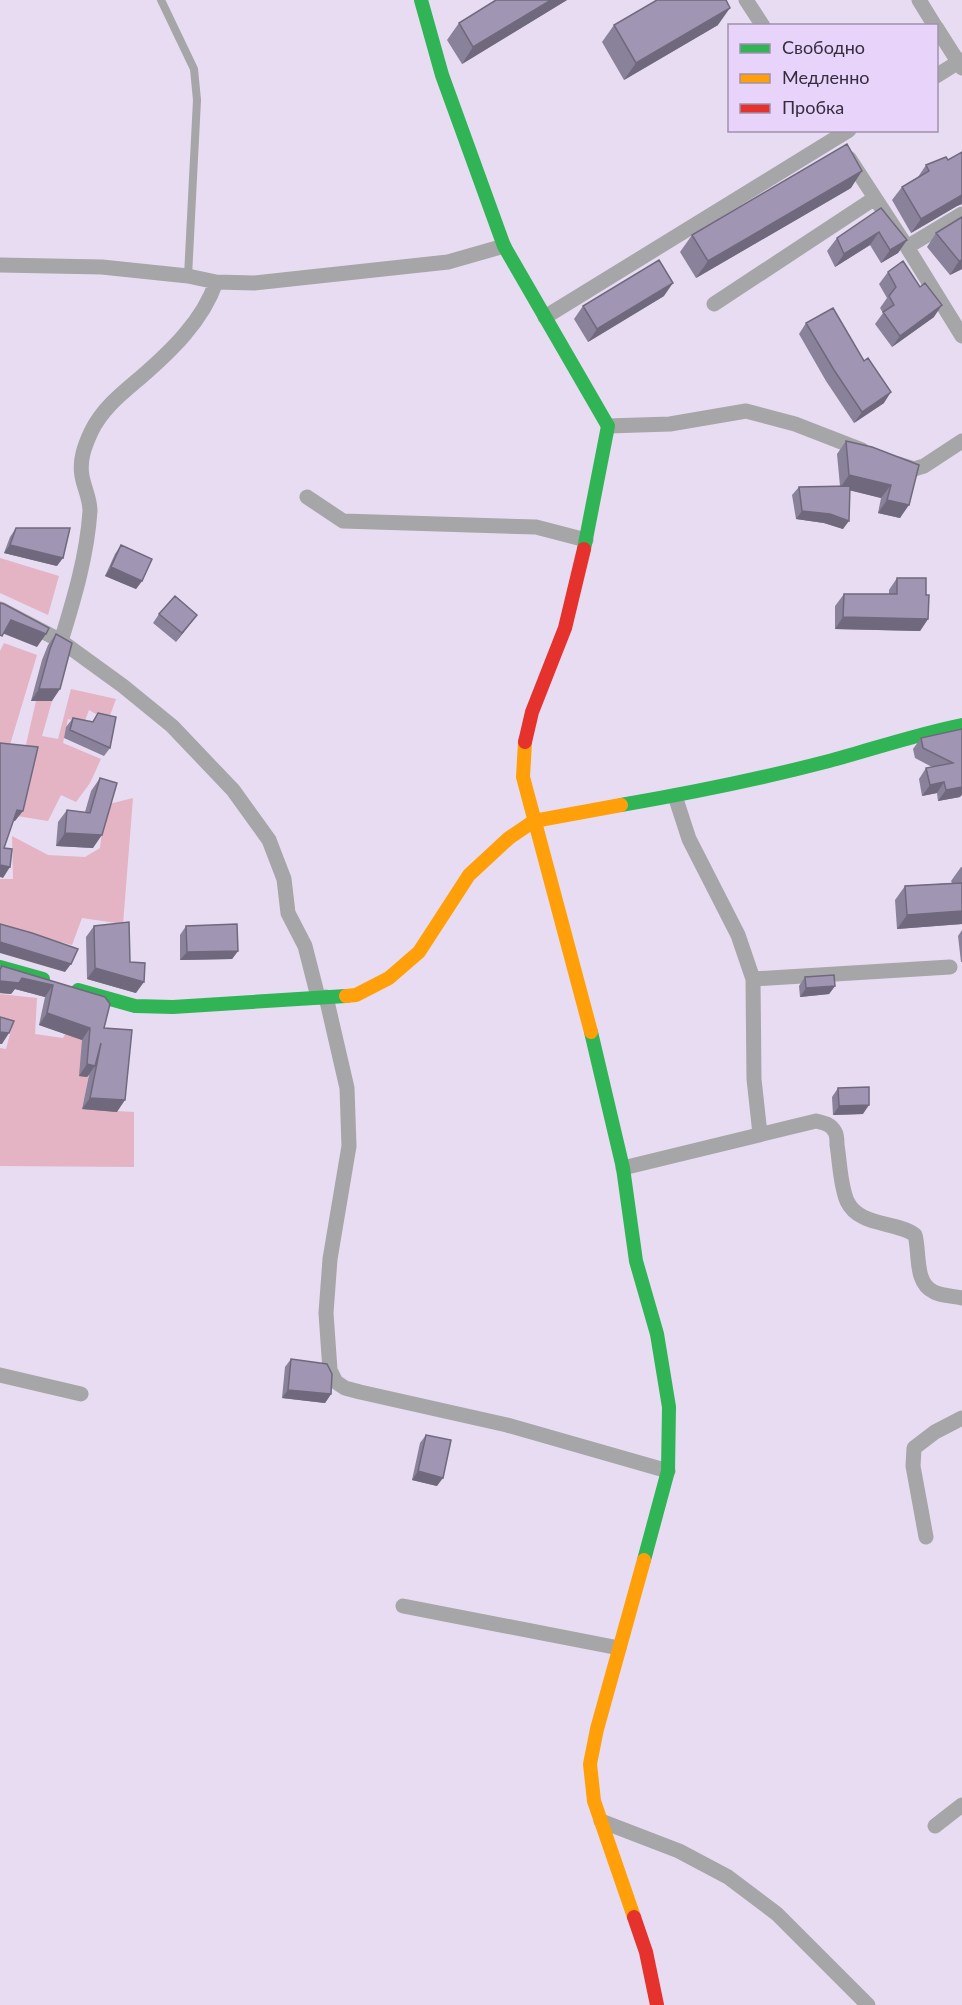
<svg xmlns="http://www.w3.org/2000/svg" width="962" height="2005" font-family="Lato,sans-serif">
<rect width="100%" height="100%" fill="#e7dcf1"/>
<!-- green -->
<path fill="#e4b3c4" d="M 0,558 L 59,576 L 48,615 L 0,593 Z
M 4,643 L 37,655 L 0,778 L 0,651 Z
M 71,689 L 116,699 L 108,721 L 89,710 L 84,723 L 68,719 L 63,743 L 101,759 L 90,783 L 76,802 L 61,795 L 48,821 L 17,816 L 25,749 L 36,701 L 52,701 L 42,736 L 58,739 Z
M 133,798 L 123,924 L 82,918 L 72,945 L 0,926 L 0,879 L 13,879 L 12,836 L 48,855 L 85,857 L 100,848 L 105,805 Z
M 0,994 L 37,998 L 35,1034 L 63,1038 L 70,1024 L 93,1054 L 82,1109 L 134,1112 L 134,1167 L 0,1166 L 0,1048 L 6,1049 L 13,1023 L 0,1020 Z"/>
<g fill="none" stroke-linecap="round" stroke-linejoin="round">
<!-- lane -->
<path stroke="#a6a5a7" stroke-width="8" d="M 161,0 L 194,69 L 197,100 L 188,276"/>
<!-- street -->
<path stroke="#a6a5a7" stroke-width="15" d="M 746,0 L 763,26
M 919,0 L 935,26
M 936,27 L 962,68
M 936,76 L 962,60
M 849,158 L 907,247 L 962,336
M 907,247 L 962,214
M 0,265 L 102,267 L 188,276 L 216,282 L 254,283 L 448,262 L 504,246
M 714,304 L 875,198
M 545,317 L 849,130
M 608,426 L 670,424 L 746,411 L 795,424 L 862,450
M 898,464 L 914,469 L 924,466 L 962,441
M 307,497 L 343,521 L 536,527 L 586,540
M 0,609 L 61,641 L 123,686 L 172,726 L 233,790 L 269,840 L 284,879 L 288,913 L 305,946 L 318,997
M 61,641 C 74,599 87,556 90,511 C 90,498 84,488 82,476 C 79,460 85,445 91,432 C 102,409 121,394 140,378 C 170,352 203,321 216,282
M 675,796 L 689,839 L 738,935 L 753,979 L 754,1079 L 760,1134
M 753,979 L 950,967
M 326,997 L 347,1088 L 349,1146 L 330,1259 L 326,1313 L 330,1370 L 336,1382 L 345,1388 L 360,1392 L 507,1425 L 668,1471
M 623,1168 L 816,1121 C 824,1123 831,1124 835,1132 C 837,1135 837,1141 837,1145 C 840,1163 840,1184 847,1201 C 859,1227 896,1221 915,1235 C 920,1253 914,1283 934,1292 C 942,1296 953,1296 962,1298
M 0,1375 L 81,1394
M 926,1537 L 913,1466 L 914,1448 L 935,1432 L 962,1418
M 403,1606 L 619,1648
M 601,1821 L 679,1851 L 728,1877 L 777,1914 L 868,2005
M 935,1826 L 962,1805"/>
<!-- fast -->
<path stroke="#30b455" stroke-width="14" d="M 421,0 L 442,75 L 504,246 L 608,426 L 584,549
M 621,805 C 691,793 760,779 829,761 C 873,749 917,734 962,725
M 0,967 L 43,979
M 78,990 L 135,1006 L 173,1007 L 346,996
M 591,1032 L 623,1168 L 636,1261 L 657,1334 L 669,1407 L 668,1471 L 644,1560"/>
<!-- slow -->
<path stroke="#ff9f0a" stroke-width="14" d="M 525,742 L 523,777 L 591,1032
M 346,996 L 356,995 L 389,978 L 419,952 L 469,875 L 509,838 L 534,821 L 621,805
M 634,1917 L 594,1801 L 590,1764 L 597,1729 L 644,1560"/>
<!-- jam -->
<path stroke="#e5322d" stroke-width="14" d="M 525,742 L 532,712 L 565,628 L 584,549
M 634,1917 L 646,1952 L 657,2005"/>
</g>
<!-- wall -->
<path fill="#8a819a" d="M 496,0 L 567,0 L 462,64 L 447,40 L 459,23 Z
M 614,25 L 718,25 L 624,80 L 602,42 Z
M 962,152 L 962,204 L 957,206 L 911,233 L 892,200 L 902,187 L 918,177 L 926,165 L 948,160 Z
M 851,188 L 696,278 L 680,252 L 692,235 Z
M 881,208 L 907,240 L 898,253 L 881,263 L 870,245 L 835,267 L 827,251 L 837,238 Z
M 962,217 L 962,269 L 950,275 L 927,247 L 936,233 Z
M 888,272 L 934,317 L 892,347 L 875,324 L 883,313 L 880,308 L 887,298 L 879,284 Z
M 664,296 L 588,342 L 574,319 L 583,306 Z
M 806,323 L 884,403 L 854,423 L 826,381 L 799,334 Z
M 846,441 L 919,465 L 900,518 L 878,513 L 881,498 L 850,490 L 843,529 L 824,523 L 796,519 L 792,495 L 799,487 L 840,486 L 837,454 Z
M 16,528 L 57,566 L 4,553 L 10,537 Z
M 121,545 L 142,581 L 136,589 L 105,576 L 115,554 Z
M 897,578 L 926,595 L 928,619 L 920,631 L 835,629 L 835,606 L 844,594 L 889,594 L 889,590 Z
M 159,614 L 197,615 L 176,642 L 153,623 Z
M 56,634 L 52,701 L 31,701 L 42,660 L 48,645 Z
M 98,713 L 110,748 L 104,756 L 64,738 L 66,727 L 73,718 L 92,722 Z
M 962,729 L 960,797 L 938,801 L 937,793 L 922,796 L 919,779 L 926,768 L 932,767 L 915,758 L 913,749 L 921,738 Z
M 100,778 L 93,848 L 56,846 L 58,822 L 67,810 L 85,812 L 91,791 Z
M 961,867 L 962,867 L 962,924 L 897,929 L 895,900 L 905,886 L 952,883 L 951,881 Z
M 94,926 L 130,962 L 136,993 L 87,979 L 86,937 Z
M 186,926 L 238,951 L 232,959 L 180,960 L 180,935 Z
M 962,930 L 962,962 L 961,962 L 958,936 Z
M 2,966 L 105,997 L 104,1028 L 117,1112 L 82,1109 L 89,1075 L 87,1077 L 79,1076 L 82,1040 L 39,1025 L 45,997 L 15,989 L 11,994 L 0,993 L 0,969 Z
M 805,977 L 835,986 L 829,994 L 800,997 L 799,986 Z
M 838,1088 L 863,1114 L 833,1115 L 832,1097 Z
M 291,1359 L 331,1394 L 325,1403 L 282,1398 L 285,1367 Z
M 426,1435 L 437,1486 L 412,1480 L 420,1443 Z"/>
<!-- shaded-wall -->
<path fill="#70697d" d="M 551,0 L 567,0 L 462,64 L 473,47 Z
M 730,8 L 718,25 L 624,80 L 636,63 Z
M 862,171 L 851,188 L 696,278 L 708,261 Z
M 962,195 L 962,204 L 957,206 L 911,233 L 921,219 Z
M 879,232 L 870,245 L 835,267 L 844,254 Z
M 907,240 L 898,253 L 881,263 L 890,250 Z
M 962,260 L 962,269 L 950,275 L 959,261 Z
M 673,283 L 664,296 L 588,342 L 597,329 Z
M 942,305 L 934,317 L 892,347 L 900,336 Z
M 891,392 L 884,403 L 854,423 L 862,412 Z
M 849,475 L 891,485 L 881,498 L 840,488 Z
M 887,500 L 909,505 L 900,518 L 878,513 Z
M 802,511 L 830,514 L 849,521 L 843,529 L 824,523 L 796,519 Z
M 10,545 L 63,558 L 57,566 L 4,553 Z
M 111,567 L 142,581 L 136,589 L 105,576 Z
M 197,615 L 191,623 L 176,642 L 182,633 Z
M 843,617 L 928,619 L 920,631 L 835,629 Z
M 11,620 L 46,634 L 37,647 L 2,633 Z
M 39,689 L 60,689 L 52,701 L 31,701 Z
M 944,782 L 937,793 L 922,796 L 930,785 Z
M 962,787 L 962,795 L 960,797 L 938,801 L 946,790 Z
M 17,810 L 23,811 L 15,821 L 10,821 Z
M 65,833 L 102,835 L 93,848 L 56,846 Z
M 0,865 L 10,867 L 3,878 L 0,877 Z
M 962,911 L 962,924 L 897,929 L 907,915 Z
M 0,942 L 71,964 L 65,972 L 0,953 Z
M 238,951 L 232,959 L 180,960 L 187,952 Z
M 95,968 L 144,982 L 136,993 L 87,979 Z
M 22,978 L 53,985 L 45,997 L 15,989 L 11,994 L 0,993 L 0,981 Z
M 835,986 L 829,994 L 800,997 L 806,988 Z
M 47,1013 L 90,1028 L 82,1040 L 39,1025 Z
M 0,1032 L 9,1033 L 2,1044 L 0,1044 Z
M 87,1064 L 95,1066 L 87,1077 L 79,1076 Z
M 90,1098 L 125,1100 L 117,1112 L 82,1109 Z
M 869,1105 L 863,1114 L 833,1115 L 839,1106 Z
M 288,1390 L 331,1394 L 325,1403 L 282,1398 Z
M 418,1471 L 443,1478 L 437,1486 L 412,1480 Z"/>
<!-- building -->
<path fill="#a096b3" stroke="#70697d" stroke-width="1.5" d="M 496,0 L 551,0 L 473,47 L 459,23 Z
M 657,0 L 726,0 L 730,8 L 636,63 L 614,25 Z
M 847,144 L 862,171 L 708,261 L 692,235 Z
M 962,152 L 962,195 L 921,219 L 902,187 L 929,171 L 926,165 L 946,157 L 948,160 Z
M 881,208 L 907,240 L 890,250 L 879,232 L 844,254 L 837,238 Z
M 962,217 L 962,260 L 959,261 L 936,233 Z
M 659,260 L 673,283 L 597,329 L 583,306 Z
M 903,261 L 920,287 L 925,283 L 942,305 L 900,336 L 883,312 L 894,305 L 889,296 L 896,287 L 888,272 Z
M 833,308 L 864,361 L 868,358 L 891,392 L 862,412 L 834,370 L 806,323 Z
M 846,441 L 872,447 L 919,465 L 909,505 L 887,500 L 891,485 L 849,475 Z
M 850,486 L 849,521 L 830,514 L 802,511 L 799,487 Z
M 16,528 L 70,528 L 63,558 L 10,545 Z
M 121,545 L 152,559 L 142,581 L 111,567 Z
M 897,578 L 926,578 L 926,595 L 929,595 L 928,619 L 843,617 L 844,594 L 897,594 Z
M 175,596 L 197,615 L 182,633 L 159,614 Z
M 0,603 L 4,604 L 49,628 L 46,634 L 11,620 L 2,636 L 0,635 Z
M 56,634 L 72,643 L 60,689 L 39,689 L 50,649 Z
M 98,713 L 116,717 L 110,748 L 70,730 L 73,718 L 93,722 Z
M 962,729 L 962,787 L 946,790 L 944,782 L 930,785 L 926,768 L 953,763 L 923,748 L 921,738 Z
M 0,743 L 38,747 L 23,811 L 17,810 L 4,848 L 12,849 L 10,867 L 0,865 Z
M 100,778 L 117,783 L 102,835 L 65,833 L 67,810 L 90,813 Z
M 962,883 L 962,911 L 907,915 L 905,886 Z
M 129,922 L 130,962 L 145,963 L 144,982 L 95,968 L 94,926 Z
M 0,924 L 32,933 L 78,949 L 71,964 L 0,942 Z
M 237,924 L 238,951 L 187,952 L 186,926 Z
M 2,966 L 105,997 L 110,1004 L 104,1028 L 132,1030 L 125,1100 L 90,1098 L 101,1043 L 95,1066 L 87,1064 L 90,1028 L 47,1013 L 53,985 L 22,978 L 19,983 L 0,981 L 0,970 Z
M 834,975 L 835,986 L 806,988 L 805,977 Z
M 0,1017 L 14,1021 L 9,1033 L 0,1032 Z
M 869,1087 L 869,1105 L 839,1106 L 838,1088 Z
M 291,1359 L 327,1364 L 332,1374 L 331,1394 L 288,1390 Z
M 426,1435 L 451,1440 L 443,1478 L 418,1471 Z"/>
<!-- legend -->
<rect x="728" y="24" width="210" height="108" fill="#e8d3fa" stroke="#a091ae" stroke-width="1.5"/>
<rect x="740" y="44" width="30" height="9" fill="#30b455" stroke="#a091ae" stroke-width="1.5"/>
<text x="782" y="54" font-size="18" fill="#352d3c">Свободно</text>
<rect x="740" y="74" width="30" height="9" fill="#ff9f0a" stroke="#a091ae" stroke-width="1.5"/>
<text x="782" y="84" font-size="18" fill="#352d3c">Медленно</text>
<rect x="740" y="104" width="30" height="9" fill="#e5322d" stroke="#a091ae" stroke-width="1.5"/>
<text x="782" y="114" font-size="18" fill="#352d3c">Пробка</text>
</svg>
